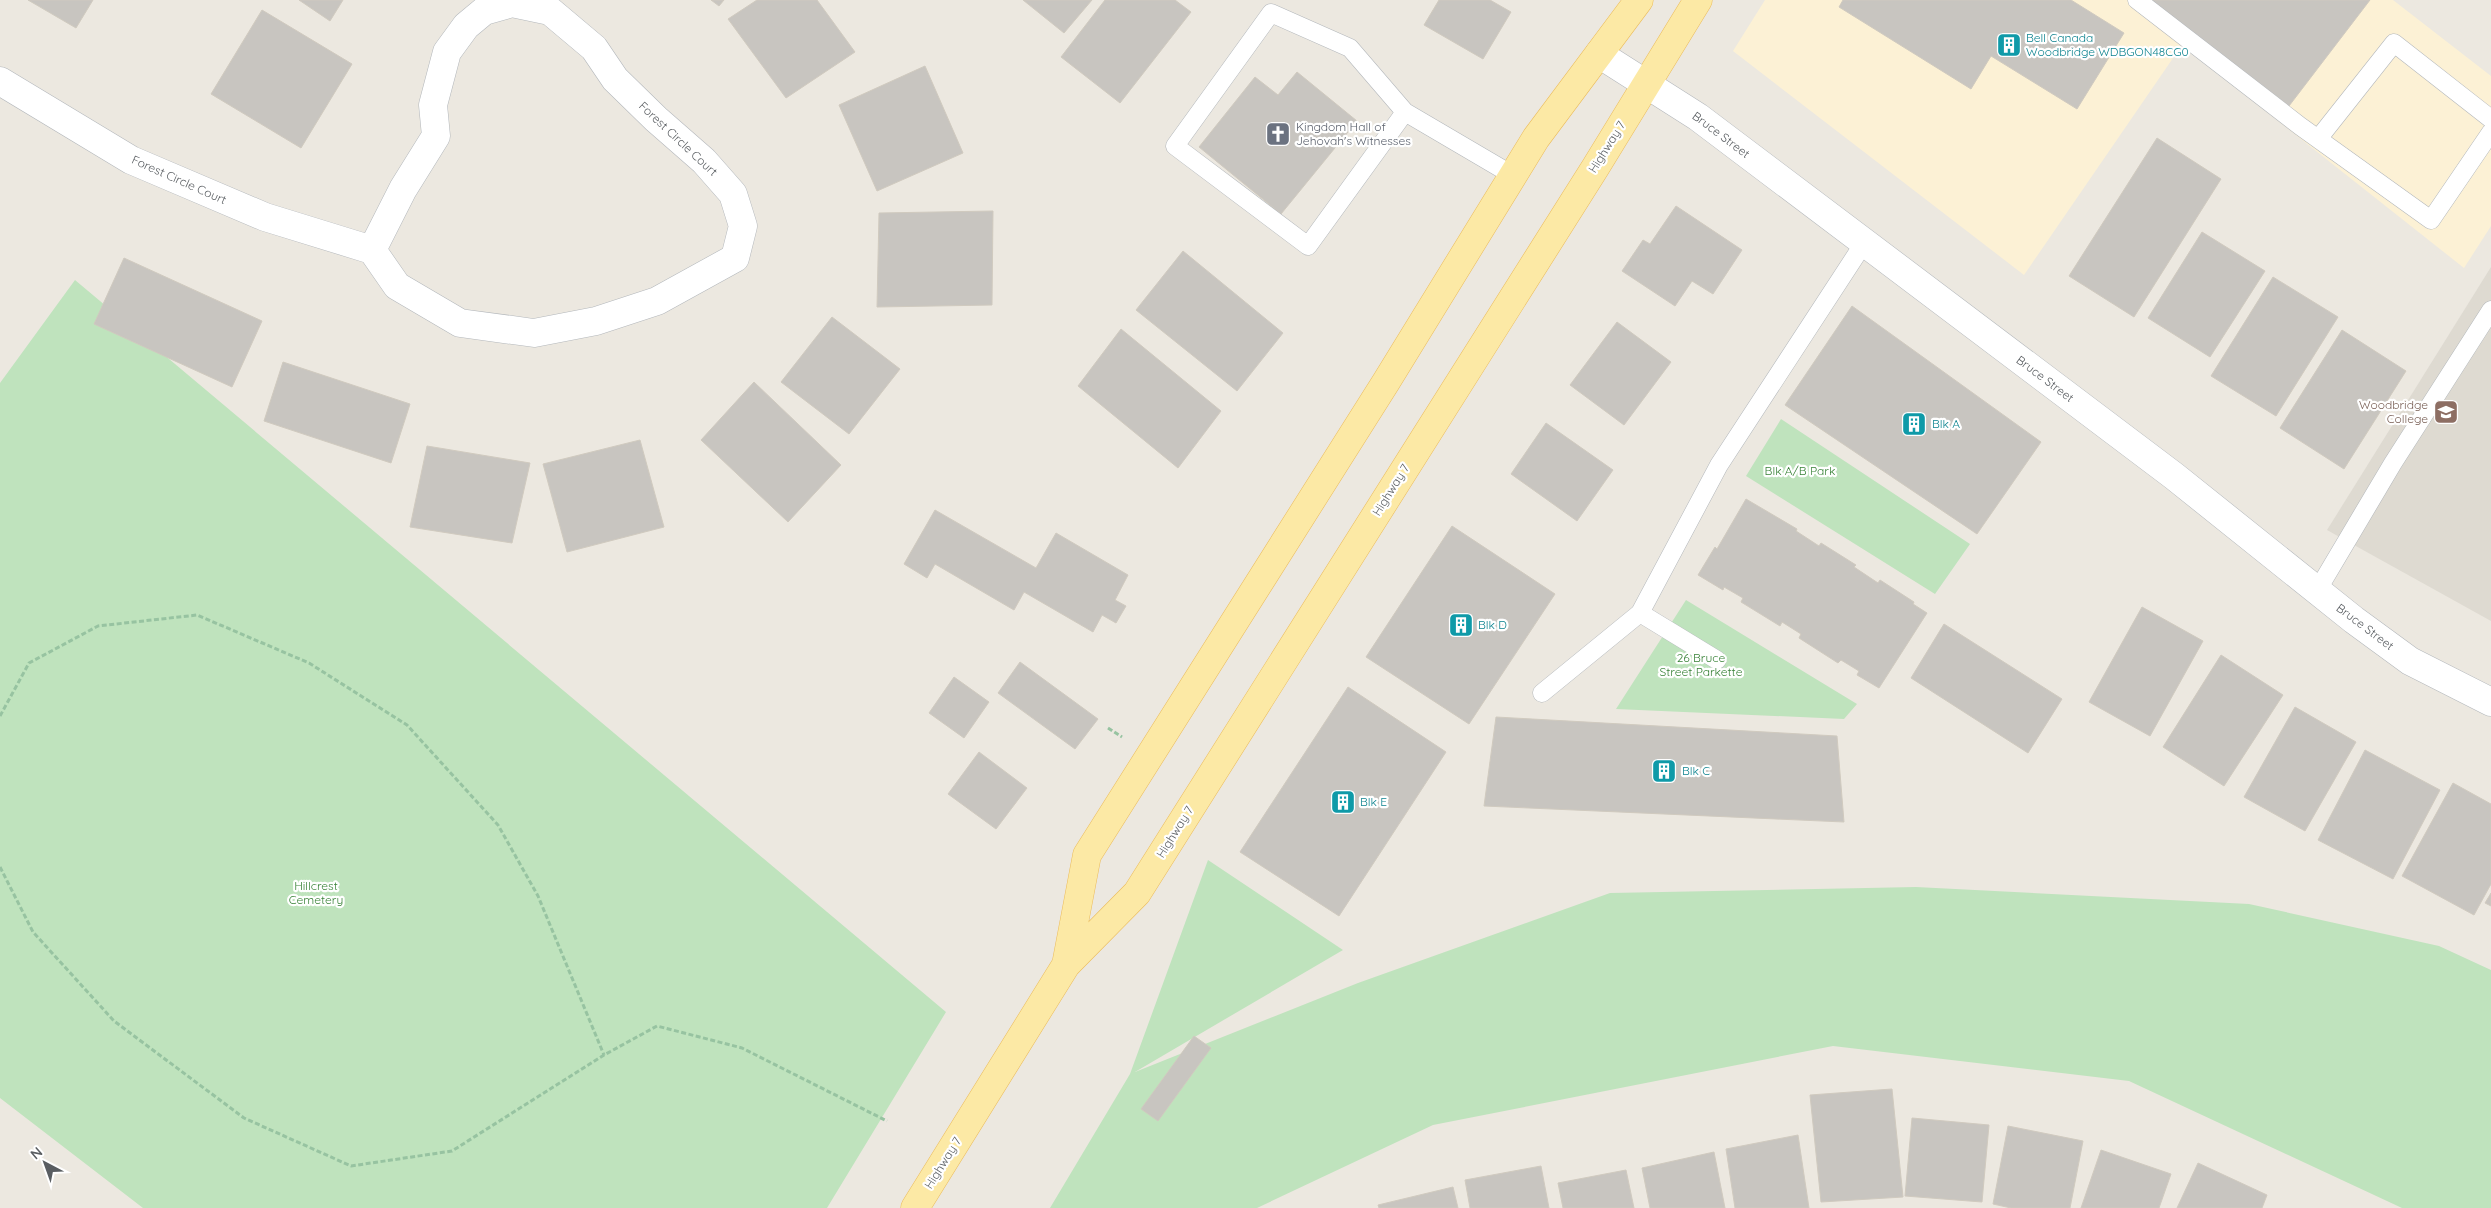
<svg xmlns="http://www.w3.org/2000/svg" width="2491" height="1208" font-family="Quicksand,sans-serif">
<rect width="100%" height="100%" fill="#ece8e0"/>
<!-- commercial -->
<path fill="#fcf1d5" d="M 1765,0 L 2393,0 L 2491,76 L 2491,226 L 2464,268 L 2182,45 L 2024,275 L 1733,51 Z"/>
<!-- education -->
<path fill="#dedad1" d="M 2491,267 L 2491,621 L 2327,530 Z"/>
<!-- green -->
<path fill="#bfe3bd" d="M 75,280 L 946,1012 L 827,1208 L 143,1208 L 0,1098 L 0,383 Z
M 1781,419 L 1970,544 L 1935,594 L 1746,476 Z
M 1686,600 L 1857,704 L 1844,719 L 1616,709 Z
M 1208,860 L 1343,950 L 1135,1072 L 1358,983 L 1610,893 L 1916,887 L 2249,904 L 2439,946 L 2491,970 L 2491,1208 L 2402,1208 L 2129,1081 L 1833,1046 L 1433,1125 L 1257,1208 L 1050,1208 L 1130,1074 Z"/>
<!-- building -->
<path fill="#c8c5c0" stroke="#d0cabf" d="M 28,0 L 93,0 L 76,28 Z
M 299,0 L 343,0 L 330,21 Z
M 711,0 L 724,0 L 719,6 Z
M 757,0 L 817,0 L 855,52 L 786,98 L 728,19 Z
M 1023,0 L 1092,0 L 1064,33 Z
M 1105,0 L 1175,0 L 1191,12 L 1120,103 L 1061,57 Z
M 1439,0 L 1490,0 L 1511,12 L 1483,59 L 1424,25 Z
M 1843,0 L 2071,0 L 2124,33 L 2077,109 L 1991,56 L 1971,89 L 1839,7 Z
M 2150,0 L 2370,0 L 2289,106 Z
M 262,10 L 352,64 L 301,148 L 211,94 Z
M 925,66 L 963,153 L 877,191 L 839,105 Z
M 1297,72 L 1357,121 L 1281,214 L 1199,147 L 1255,77 L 1278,95 Z
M 2157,138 L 2221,179 L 2134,317 L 2069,276 Z
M 1676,206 L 1742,250 L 1713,294 L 1692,281 L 1675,306 L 1622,271 L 1643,240 L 1650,244 Z
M 993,211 L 992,305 L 877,307 L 879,213 Z
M 2202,232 L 2265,271 L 2210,357 L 2148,318 Z
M 1183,251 L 1283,333 L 1237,391 L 1136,310 Z
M 124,258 L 262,321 L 232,387 L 94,324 Z
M 2273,277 L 2338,317 L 2276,416 L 2211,376 Z
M 1852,306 L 2041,442 L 1977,534 L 1785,405 Z
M 832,317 L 900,369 L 849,434 L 781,382 Z
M 1617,322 L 1671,362 L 1624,425 L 1570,385 Z
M 1121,329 L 1221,411 L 1178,468 L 1078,386 Z
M 2342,330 L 2406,371 L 2344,469 L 2280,428 Z
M 283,362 L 410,404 L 391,463 L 264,421 Z
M 754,382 L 841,465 L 788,522 L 701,440 Z
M 1546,423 L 1613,470 L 1577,521 L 1511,474 Z
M 640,440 L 664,527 L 567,552 L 543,464 Z
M 427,446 L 530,463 L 512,543 L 410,527 Z
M 1746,499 L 1797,529 L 1796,531 L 1819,546 L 1821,543 L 1856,565 L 1854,567 L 1878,583 L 1880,580 L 1914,602 L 1913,604 L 1927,613 L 1879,688 L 1857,675 L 1859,671 L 1841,660 L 1838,663 L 1799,638 L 1801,634 L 1782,622 L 1780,626 L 1741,602 L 1743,598 L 1724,587 L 1723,590 L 1698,575 L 1715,547 L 1717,549 Z
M 935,510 L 1036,568 L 1056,533 L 1128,575 L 1115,600 L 1126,606 L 1116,623 L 1102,615 L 1093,632 L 1024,592 L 1014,610 L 935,564 L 927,578 L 904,564 Z
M 1452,526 L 1555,594 L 1469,724 L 1366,657 Z
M 2142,607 L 2203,641 L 2150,736 L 2089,702 Z
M 1944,624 L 2062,699 L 2028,753 L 1911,678 Z
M 2221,655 L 2283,695 L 2224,786 L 2163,747 Z
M 1020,662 L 1098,719 L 1075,749 L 998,693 Z
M 954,677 L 989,702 L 964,738 L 929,713 Z
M 1348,687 L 1446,752 L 1339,916 L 1240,852 Z
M 2295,707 L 2356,742 L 2305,831 L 2244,797 Z
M 1496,717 L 1837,736 L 1844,822 L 1484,806 Z
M 2365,750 L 2440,790 L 2393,879 L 2318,840 Z
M 979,752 L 1027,788 L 996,829 L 948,794 Z
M 2453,783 L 2491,804 L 2491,884 L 2474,915 L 2402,876 Z
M 2491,893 L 2491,906 L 2485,903 Z
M 1194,1036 L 1211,1048 L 1158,1121 L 1141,1109 Z
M 1892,1089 L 1903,1197 L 1821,1202 L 1810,1095 Z
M 1912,1118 L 1989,1125 L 1982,1202 L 1905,1196 Z
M 2008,1126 L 2083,1141 L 2070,1208 L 2011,1208 L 1993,1204 Z
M 1798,1135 L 1809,1208 L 1735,1208 L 1726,1149 Z
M 2101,1150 L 2171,1174 L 2159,1208 L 2081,1208 Z
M 1714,1152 L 1725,1208 L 1650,1208 L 1642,1168 Z
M 2198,1163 L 2267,1195 L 2262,1208 L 2177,1208 Z
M 1541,1166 L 1549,1208 L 1470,1208 L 1465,1180 Z
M 1626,1170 L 1634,1208 L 1563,1208 L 1558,1183 Z
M 1453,1187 L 1458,1208 L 1379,1208 L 1378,1205 Z"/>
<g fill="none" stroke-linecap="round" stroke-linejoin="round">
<defs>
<path id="service" d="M 2137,0 L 2300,126 L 2431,220 L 2491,132
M 1405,112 L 1308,246 L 1175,146 L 1271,13 L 1350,48 L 1405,112 L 1514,176
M 2318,139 L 2394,43 L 2491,119
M 2317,591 L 2393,463 L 2491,310
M 1640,613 L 1717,660
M 1542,693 L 1640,613 L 1719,465 L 1864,243"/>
<path id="minor" d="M 1599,54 L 1698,117 L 2174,476 L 2354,620 L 2410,661 L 2491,702
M 0,81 L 131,160 L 265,217 L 372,250 L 397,286 L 460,323 L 534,333 L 596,321 L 657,301 L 735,258 L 743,226 L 733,194 L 704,161 L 656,119 L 615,79 L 594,48 L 550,11 L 512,3 L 484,11 L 466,26 L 447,52 L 433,105 L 436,136 L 403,189 L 372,250"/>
<path id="primary" d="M 1066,965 L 1087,855 L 1386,382 L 1536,138 L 1639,0
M 915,1208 L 1066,965 L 1137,893 L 1595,168 L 1698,0"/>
</defs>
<!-- service casing -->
<use href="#service" stroke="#b3b7bb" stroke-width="19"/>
<!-- minor casing -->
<use href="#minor" stroke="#b3b7bb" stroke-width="29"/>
<!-- primary casing -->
<use href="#primary" stroke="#ebbb5a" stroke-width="29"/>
<!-- path -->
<path stroke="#97c3a1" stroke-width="3" stroke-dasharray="5 2.5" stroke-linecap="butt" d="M 0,716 L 29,663 L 98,626 L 197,615 L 309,663 L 407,725 L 498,825 L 538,896 L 604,1055
M 1108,728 L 1122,737
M 0,867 L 33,932 L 114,1021 L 244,1118 L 351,1166 L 452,1151 L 604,1055 L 657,1026 L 742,1048 L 887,1121"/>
<!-- service -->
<use href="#service" stroke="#fff" stroke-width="18"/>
<!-- minor -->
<use href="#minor" stroke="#fff" stroke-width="28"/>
<!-- primary -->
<use href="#primary" stroke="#fce9a5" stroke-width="28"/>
</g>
<!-- icons -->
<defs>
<symbol id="building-square" viewBox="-11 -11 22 22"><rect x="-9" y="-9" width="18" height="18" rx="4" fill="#0f9aa8" stroke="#fff"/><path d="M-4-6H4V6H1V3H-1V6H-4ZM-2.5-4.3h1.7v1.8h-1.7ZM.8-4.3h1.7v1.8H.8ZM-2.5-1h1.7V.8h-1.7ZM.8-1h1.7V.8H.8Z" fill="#fff"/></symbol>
<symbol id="church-square" viewBox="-11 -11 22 22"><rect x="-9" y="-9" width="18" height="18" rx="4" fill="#6b7280" stroke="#fff"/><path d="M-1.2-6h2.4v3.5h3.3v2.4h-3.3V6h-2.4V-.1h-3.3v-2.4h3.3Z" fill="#fff"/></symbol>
<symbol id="school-square" viewBox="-11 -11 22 22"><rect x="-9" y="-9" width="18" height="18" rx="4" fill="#8d6e63" stroke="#fff"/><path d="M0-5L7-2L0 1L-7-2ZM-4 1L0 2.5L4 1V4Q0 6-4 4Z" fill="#fff"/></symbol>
</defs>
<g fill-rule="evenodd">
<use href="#building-square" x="1995" y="31" width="28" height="28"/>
<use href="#church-square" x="1264" y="120" width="28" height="28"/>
<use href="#school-square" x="2432" y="398" width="28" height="28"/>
<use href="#building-square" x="1900" y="410" width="28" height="28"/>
<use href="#building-square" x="1447" y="611" width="28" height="28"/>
<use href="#building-square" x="1650" y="757" width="28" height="28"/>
<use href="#building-square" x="1329" y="788" width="28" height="28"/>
</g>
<g text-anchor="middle" stroke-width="4.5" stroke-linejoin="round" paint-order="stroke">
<!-- culture labels -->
<g font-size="12" fill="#0d838f" stroke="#fff" text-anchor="start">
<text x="2026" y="42">Bell Canada<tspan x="2026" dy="14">Woodbridge WDBGON48CG0</tspan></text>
<text x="1932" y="428">Blk A</text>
<text x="1478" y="629">Blk D</text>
<text x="1682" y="775">Blk C</text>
<text x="1360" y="806">Blk E</text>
</g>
<!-- worship labels -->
<g font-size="12" fill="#5b616d" stroke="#fff" text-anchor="start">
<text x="1296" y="131">Kingdom Hall of<tspan x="1296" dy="14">Jehovah's Witnesses</tspan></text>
</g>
<!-- street labels -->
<g font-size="12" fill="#595d61" stroke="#fff">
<text transform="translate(1721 135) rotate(37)" y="4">Bruce Street</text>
<text transform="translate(678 139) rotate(43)" y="4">Forest Circle Court</text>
<text transform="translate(1607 147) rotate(-58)" y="4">Highway 7</text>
<text transform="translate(179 180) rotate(24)" y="4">Forest Circle Court</text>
<text transform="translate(2045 379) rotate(37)" y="4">Bruce Street</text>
<text transform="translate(1391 490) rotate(-58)" y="4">Highway 7</text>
<text transform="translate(2365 627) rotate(37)" y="4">Bruce Street</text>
<text transform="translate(1175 832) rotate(-58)" y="4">Highway 7</text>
<text transform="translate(943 1163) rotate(-58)" y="4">Highway 7</text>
</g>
<!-- education labels -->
<g font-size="12" fill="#785e54" stroke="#fff" text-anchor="end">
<text x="2428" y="409">Woodbridge<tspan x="2428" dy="14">College</tspan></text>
</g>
<!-- park labels -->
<g font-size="12" fill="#388237" stroke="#fff">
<text x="1800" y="475">Blk A/B Park</text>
<text x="1701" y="662">26 Bruce<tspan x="1701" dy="14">Street Parkette</tspan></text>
<text x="316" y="890">Hillcrest<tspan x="316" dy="14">Cemetery</tspan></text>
</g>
</g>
<!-- north arrow -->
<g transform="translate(45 1163) rotate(319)" stroke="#ffffff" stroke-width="4" paint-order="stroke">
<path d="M0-4L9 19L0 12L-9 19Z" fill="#595d61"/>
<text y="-8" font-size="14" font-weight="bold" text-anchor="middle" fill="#595d61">N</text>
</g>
</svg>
